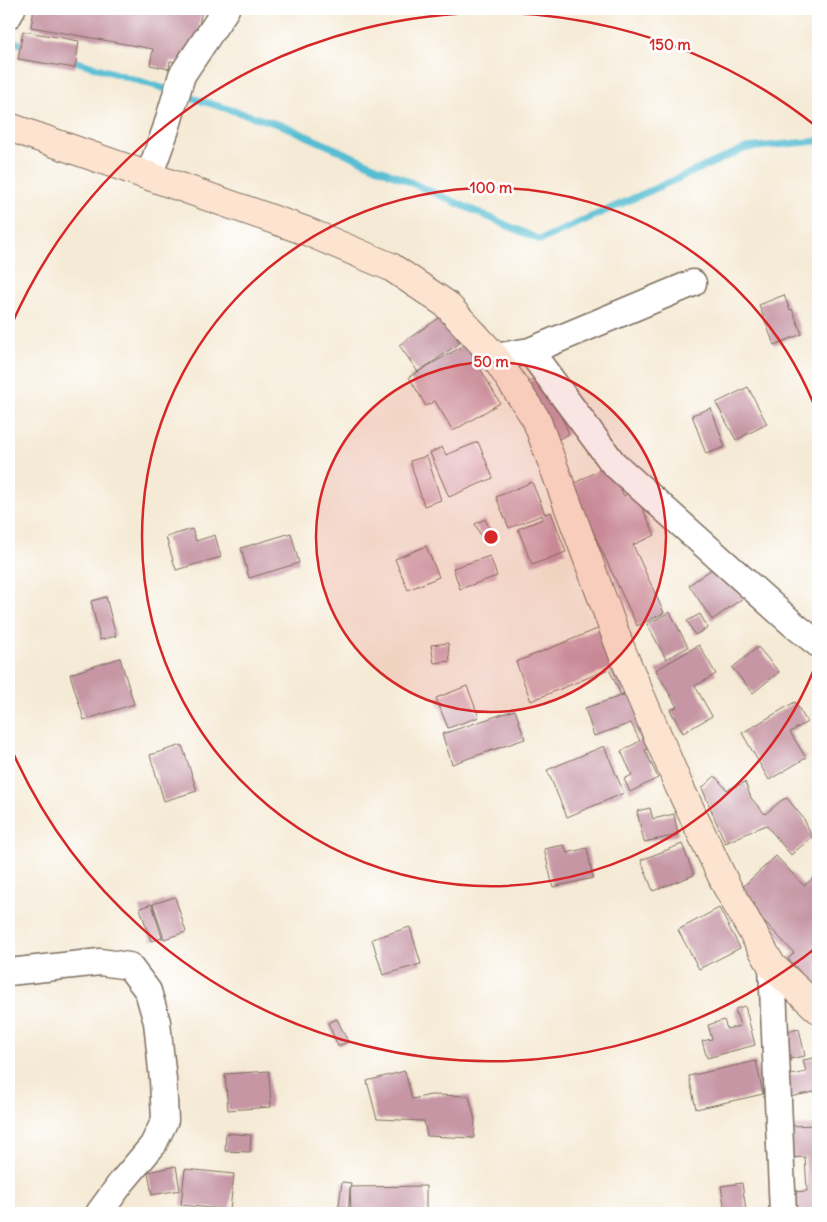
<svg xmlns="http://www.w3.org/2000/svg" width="827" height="1222" font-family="Delius,sans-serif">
<rect width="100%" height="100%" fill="#fff"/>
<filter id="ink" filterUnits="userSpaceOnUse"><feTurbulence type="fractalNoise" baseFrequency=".02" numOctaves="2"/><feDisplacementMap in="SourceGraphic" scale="10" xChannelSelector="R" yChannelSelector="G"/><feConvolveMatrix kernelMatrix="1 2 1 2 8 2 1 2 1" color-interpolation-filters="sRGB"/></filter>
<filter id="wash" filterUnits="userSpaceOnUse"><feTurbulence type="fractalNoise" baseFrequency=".0096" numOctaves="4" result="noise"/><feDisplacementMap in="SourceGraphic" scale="20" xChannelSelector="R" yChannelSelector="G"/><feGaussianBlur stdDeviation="1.12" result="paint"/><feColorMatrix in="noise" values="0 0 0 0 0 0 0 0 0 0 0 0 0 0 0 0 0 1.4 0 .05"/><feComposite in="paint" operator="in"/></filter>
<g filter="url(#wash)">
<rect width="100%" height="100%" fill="#f5ead5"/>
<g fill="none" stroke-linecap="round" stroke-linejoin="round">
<!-- stream -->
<path stroke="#56bdd3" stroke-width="7" d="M 9,40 L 29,47
M 68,59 L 172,91
M 182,95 L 284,126 L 540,240 L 746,148 L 818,141"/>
</g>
<g id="blocks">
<!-- building -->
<path fill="#c696a5" d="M 34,9 L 202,9 L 195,49 L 184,63 L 170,61 L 169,69 L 150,65 L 153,49 L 31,27 Z
M 23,31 L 79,41 L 75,68 L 18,59 Z
M 784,295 L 790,310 L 792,309 L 802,334 L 774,345 L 759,305 Z
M 442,316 L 460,343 L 418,372 L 399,345 Z
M 466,344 L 500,403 L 453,431 L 435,401 L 426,406 L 409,377 Z
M 543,375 L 569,434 L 546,445 L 520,386 Z
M 748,387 L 767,424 L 736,440 L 716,403 Z
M 711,408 L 725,447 L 706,454 L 692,415 Z
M 478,442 L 493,478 L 449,497 L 430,453 L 442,447 L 446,455 Z
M 427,456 L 441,500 L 424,506 L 410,461 Z
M 609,465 L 624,496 L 634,491 L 655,535 L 633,545 L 664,613 L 637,626 L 571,485 Z
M 532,482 L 545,514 L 551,512 L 566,552 L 532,565 L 518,529 L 543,519 L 542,515 L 509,528 L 496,497 Z
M 485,519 L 495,539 L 485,544 L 475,524 Z
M 192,529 L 196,541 L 215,535 L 221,557 L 176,570 L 166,537 Z
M 291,533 L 299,563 L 249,578 L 241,548 Z
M 426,546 L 439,577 L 408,590 L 395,559 Z
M 490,556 L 497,576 L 460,589 L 453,568 Z
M 719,564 L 743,598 L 712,620 L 689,585 Z
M 106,597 L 116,636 L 100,640 L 91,601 Z
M 670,612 L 688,647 L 666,659 L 647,624 Z
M 700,614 L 708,628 L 695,635 L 687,621 Z
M 600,628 L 626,692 L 621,695 L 609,669 L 531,701 L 516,662 Z
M 448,643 L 450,661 L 434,663 L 431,645 Z
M 699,645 L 716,674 L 695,686 L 712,716 L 683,733 L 670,710 L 677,707 L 656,670 Z
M 758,647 L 779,672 L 753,693 L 732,668 Z
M 120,658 L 134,704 L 84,720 L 70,674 Z
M 467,686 L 479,717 L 448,728 L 436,698 Z
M 636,691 L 652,747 L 645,750 L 658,778 L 630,792 L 624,779 L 632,775 L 621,751 L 640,741 L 631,723 L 594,736 L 585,708 Z
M 795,702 L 807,722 L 790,732 L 806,758 L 769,780 L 742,733 Z
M 515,710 L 525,739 L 452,764 L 442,734 Z
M 182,745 L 197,791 L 164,801 L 150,755 Z
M 604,746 L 624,793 L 567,817 L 547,770 Z
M 715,776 L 727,790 L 745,782 L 751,798 L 765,814 L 782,800 L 787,798 L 804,819 L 812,837 L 791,855 L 766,825 L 725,843 L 702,788 Z
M 650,808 L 653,819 L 674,814 L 678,835 L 644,842 L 637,811 Z
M 682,844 L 694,875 L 653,891 L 641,860 Z
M 564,845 L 567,853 L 587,848 L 593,878 L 553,887 L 544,849 Z
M 776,856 L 804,886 L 815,876 L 818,879 L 818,998 L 815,988 L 788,959 L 794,953 L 737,892 Z
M 175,897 L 186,932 L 164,939 L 153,904 Z
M 152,904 L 162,938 L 151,941 L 140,908 Z
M 719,908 L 740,948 L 699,969 L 678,930 Z
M 410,927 L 421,964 L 383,975 L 372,939 Z
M 745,1006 L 755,1045 L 707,1058 L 702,1041 L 712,1039 L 708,1025 L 724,1020 L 727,1029 L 740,1026 L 735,1009 Z
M 337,1019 L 348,1042 L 338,1046 L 328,1023 Z
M 799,1029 L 805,1056 L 784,1060 L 778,1034 Z
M 818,1057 L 818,1091 L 785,1098 L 781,1077 L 806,1072 L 803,1060 Z
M 756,1061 L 763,1094 L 696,1109 L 689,1076 Z
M 269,1071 L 271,1107 L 228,1110 L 225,1074 Z
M 405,1071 L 412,1099 L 431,1095 L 469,1096 L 475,1120 L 474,1138 L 427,1136 L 424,1121 L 377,1119 L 367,1081 Z
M 818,1125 L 818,1213 L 793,1213 L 792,1192 L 807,1191 L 805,1157 L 790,1158 L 789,1126 Z
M 226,1133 L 251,1135 L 250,1152 L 225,1151 Z
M 176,1166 L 180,1190 L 152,1195 L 148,1172 Z
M 185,1169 L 234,1174 L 230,1210 L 181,1205 Z
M 342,1182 L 351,1183 L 348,1213 L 338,1213 Z
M 742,1183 L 746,1210 L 725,1212 L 721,1186 Z
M 426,1186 L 426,1213 L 351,1213 L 350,1187 Z"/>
</g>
</g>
<g filter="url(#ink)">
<use href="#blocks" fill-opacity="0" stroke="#7c6d5e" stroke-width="1"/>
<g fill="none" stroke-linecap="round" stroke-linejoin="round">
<defs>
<path id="street" d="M 9,15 L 12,9
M 149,176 L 166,129 L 182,75 L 226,9
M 530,351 L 693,283
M 495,357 L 530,351 L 613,463 L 794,625 L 818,644
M 772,966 L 783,1213
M 9,972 L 100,962 L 129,966 L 148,991 L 157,1022 L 163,1080 L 165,1120 L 153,1145 L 121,1183 L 99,1213"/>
<path id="secondary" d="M 9,127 L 306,231 L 391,267 L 446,304 L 495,357 L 536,419 L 622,652 L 679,786 L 726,885 L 772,966 L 818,1009"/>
</defs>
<!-- street casing -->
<use href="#street" stroke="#7c6d5e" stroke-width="29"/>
<!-- secondary casing -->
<use href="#secondary" stroke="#7c6d5e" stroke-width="30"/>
<!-- street -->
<use href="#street" stroke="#fff" stroke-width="26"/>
<!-- secondary -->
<use href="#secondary" stroke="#fde4d0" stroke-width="28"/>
</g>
</g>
<!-- distance rings -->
<circle cx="491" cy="537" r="175" fill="#d62828" fill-opacity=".12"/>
<g fill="none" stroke="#d62828" stroke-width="2.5">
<circle cx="491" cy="537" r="175"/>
<path d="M818 659A349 349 0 1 1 818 415"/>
<path d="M817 947A524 524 0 0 1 10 746M10 328A524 524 0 0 1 817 127"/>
</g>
<circle cx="491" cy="537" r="8" fill="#d62828" stroke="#fff" stroke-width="2.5"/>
<g font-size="15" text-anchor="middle" font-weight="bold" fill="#d62828" stroke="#fff" stroke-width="5" stroke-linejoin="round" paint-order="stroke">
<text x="670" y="50">150 m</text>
<text x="491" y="193">100 m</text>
<text x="491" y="367">50 m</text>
</g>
<!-- margin -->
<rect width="827" height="1222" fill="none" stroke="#fff" stroke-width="30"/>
</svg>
